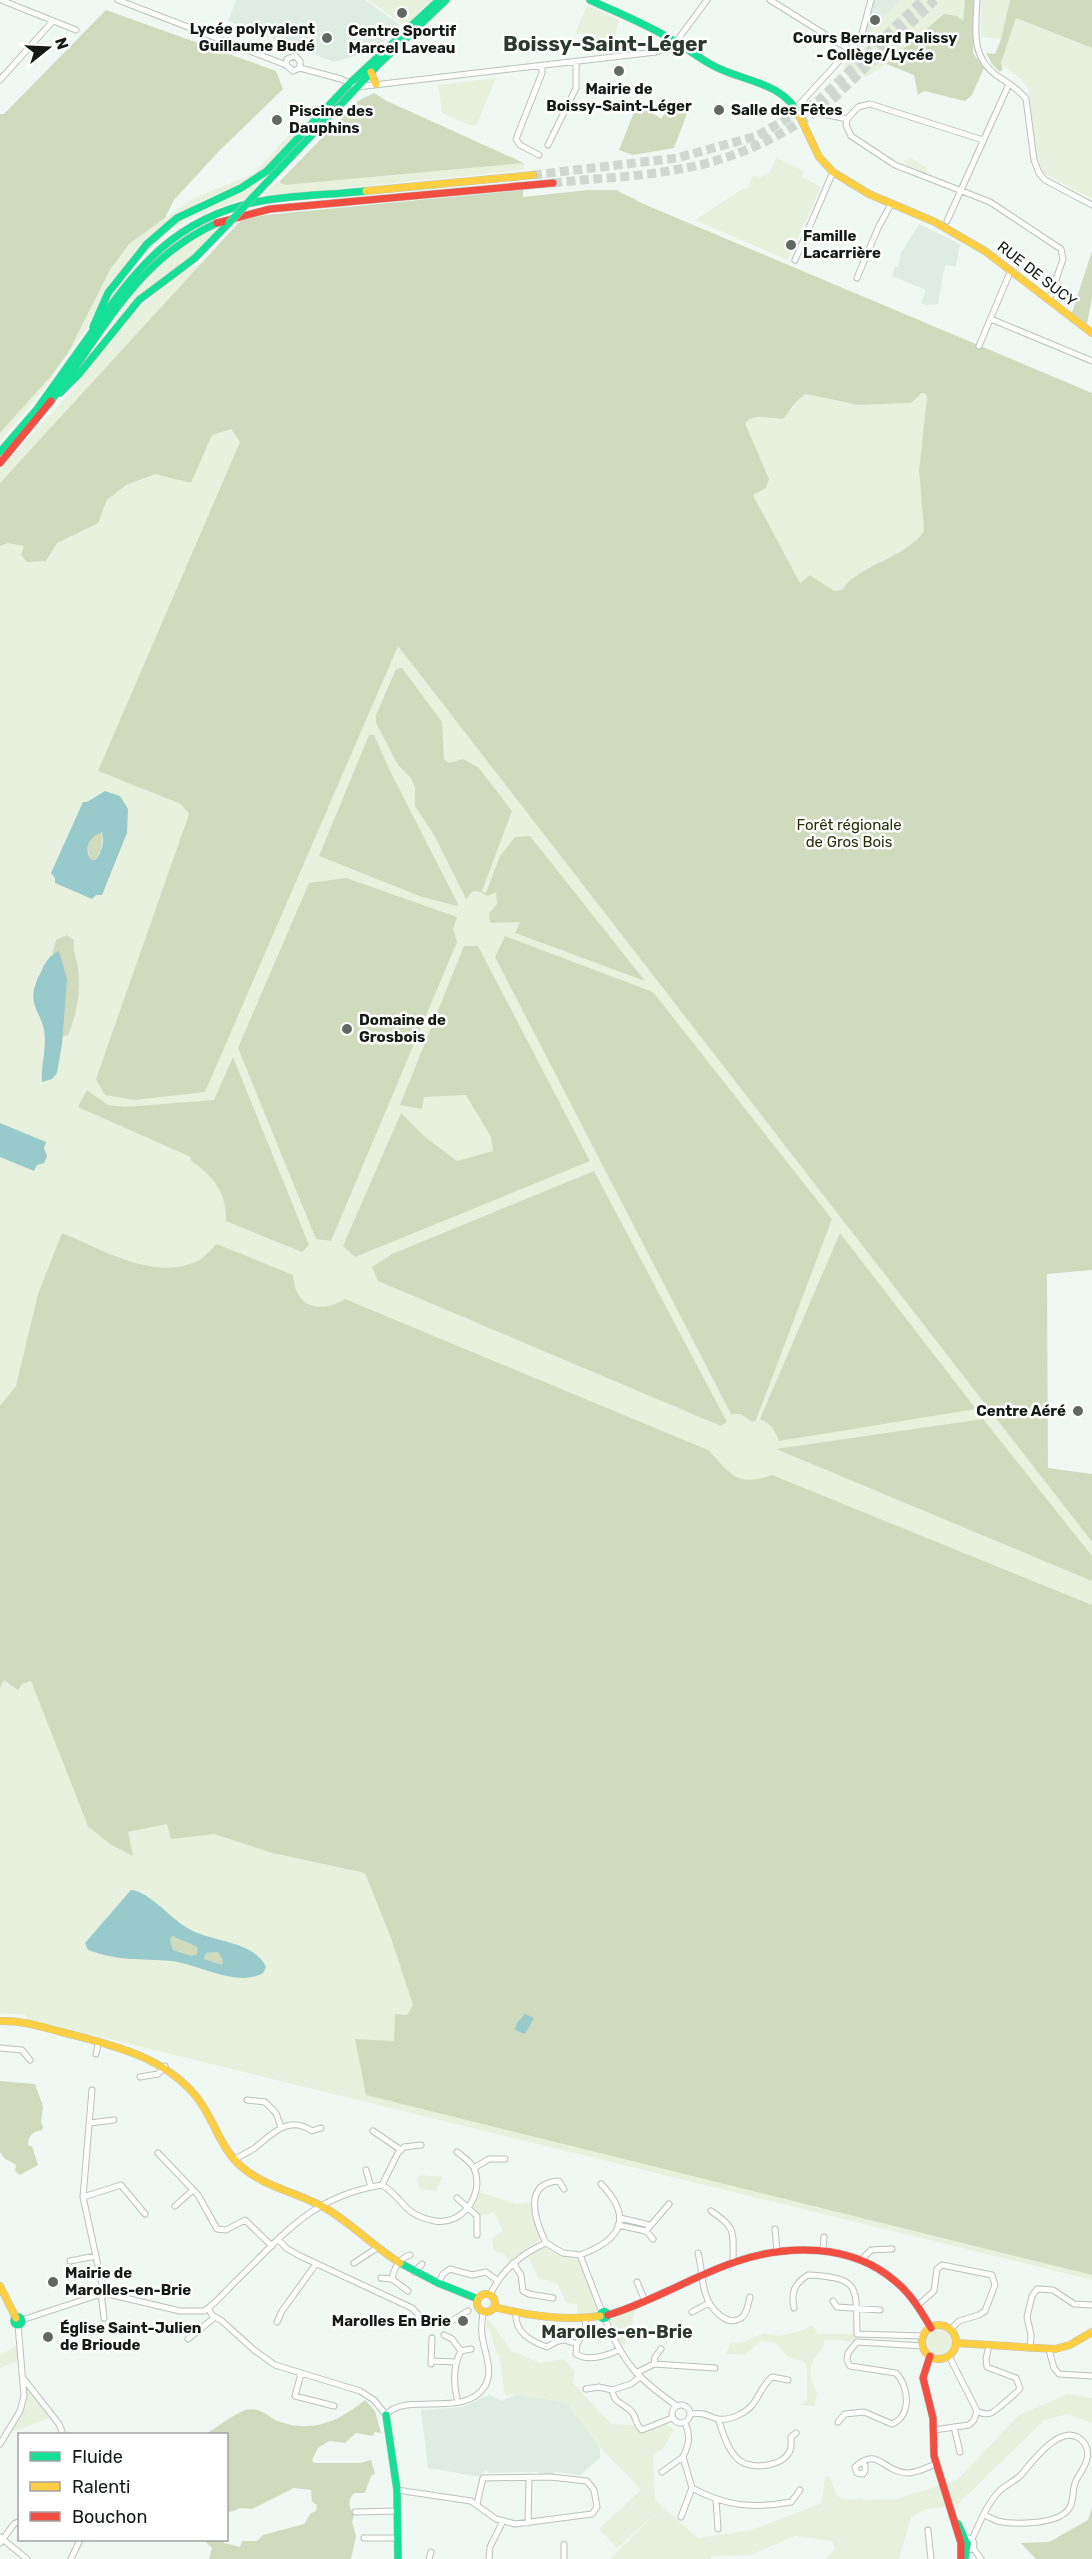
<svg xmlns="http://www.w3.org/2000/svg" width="1092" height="2559" font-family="Rubik,sans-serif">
<rect width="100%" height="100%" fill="#f0f8f3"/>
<!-- built -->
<path fill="#deece3" d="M 236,0 L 365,0 L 400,25 L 375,50 L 334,62 L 228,21 Z
M 873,0 L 902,0 L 865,36 Z
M 919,224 L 960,244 L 956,266 L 945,265 L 938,304 L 927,305 L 921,303 L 926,290 L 892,276 L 895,267 L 898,267 L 901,253 Z
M 516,2394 L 566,2402 L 600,2447 L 600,2458 L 580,2475 L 555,2472 L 552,2476 L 540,2475 L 538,2472 L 489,2473 L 486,2470 L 481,2477 L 428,2468 L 421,2410 L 463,2407 L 489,2395 L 502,2401 Z"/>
<!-- green -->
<path fill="#e8f1dd" d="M 368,0 L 432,0 L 405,26 Z
M 902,0 L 965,0 L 963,22 L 886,64 L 867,77 L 842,67 L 865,36 Z
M 981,0 L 1010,0 L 1001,39 L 981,37 Z
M 587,5 L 619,20 L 612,50 L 598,52 L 595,34 L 575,34 Z
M 1016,18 L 1092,48 L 1092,199 L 1043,173 L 1037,156 L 1028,88 L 1021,79 L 1000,63 Z
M 496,78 L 477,124 L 472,126 L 442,113 L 438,85 Z
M 301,122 L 306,127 L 268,169 L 241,186 L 208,198 L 169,220 L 106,292 L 83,335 L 68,353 L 110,270 L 129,244 L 194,198 L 253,174 Z
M 776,158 L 804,171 L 802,177 L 821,187 L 788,260 L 695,220 L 744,188 L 747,189 L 753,175 L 759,178 L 770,172 Z
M 911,158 L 926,167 L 928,176 L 902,162 Z
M 524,163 L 524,170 L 264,196 L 277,181 L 285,185 Z
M 270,173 L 248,197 L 198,215 L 174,228 L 150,247 L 130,269 L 127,269 C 147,247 167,225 194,211 C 220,199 246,190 270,173 Z
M 221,226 L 199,252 L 117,322 L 115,321 C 146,276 170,249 221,226 Z
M 204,262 L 148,323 L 1092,1542 L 1092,2280 L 28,2019 L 26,2015 L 0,2013 L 0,469 L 75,387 L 131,314 L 182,272 Z
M 52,375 L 53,378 L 0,442 L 0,433 Z
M 922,393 L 925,393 L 927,397 L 919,470 L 924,531 C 905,560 861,561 842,590 L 834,591 L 810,575 L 800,583 L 753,495 L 769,479 L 745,423 C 755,414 764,416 776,419 L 792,410 L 797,399 L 806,394 L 858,405 L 911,403 Z
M 421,2175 L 443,2177 L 436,2191 L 420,2189 L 417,2178 Z
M 479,2192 L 516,2204 L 534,2202 L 532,2214 L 541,2239 L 509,2261 L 504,2254 L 494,2251 L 492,2238 L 503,2231 L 494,2212 L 480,2216 L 473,2207 Z
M 545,2245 L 554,2253 L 579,2260 L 598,2307 L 595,2313 L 577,2316 L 577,2305 L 566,2302 L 557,2283 L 538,2278 L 528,2257 Z
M 640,2306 C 632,2315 631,2320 634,2332 L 628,2337 L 622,2349 L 610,2326 L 611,2319 Z
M 487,2318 L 512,2351 L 540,2363 L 564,2359 L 575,2372 L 573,2383 L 611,2424 L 632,2425 L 641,2432 L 665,2424 L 674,2429 L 663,2449 L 653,2455 L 655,2500 L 698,2538 L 752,2530 L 822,2503 L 825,2476 L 829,2476 L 837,2496 L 849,2500 L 860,2498 L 862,2500 L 896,2499 L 957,2480 L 1019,2415 L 1068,2394 L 1092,2398 L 1092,2423 L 1067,2414 L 1043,2421 L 957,2505 L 926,2509 L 911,2517 L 899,2559 L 826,2559 L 835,2548 L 832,2541 L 795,2536 L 750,2555 L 713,2556 L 710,2559 L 610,2559 L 659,2510 L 617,2548 L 599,2529 L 641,2490 L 600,2447 L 566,2402 L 516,2394 L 505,2396 L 499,2354 L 496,2354 L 491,2332 L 486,2326 Z
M 812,2325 L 818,2334 L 855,2334 L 854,2343 L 839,2340 L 824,2340 L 823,2348 C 809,2359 807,2377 817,2392 L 815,2406 L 800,2405 L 807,2400 L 807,2367 L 803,2361 L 788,2357 L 776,2343 L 761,2341 L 744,2355 L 726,2354 L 730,2343 L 741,2343 L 764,2333 L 778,2336 L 801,2331 Z
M926 2342a13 13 0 1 1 26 0a13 13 0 1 1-26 0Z
M 17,2346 L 18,2361 L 0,2368 L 0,2355 Z
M 28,2388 L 50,2418 L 11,2432 L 23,2411 Z"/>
<!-- forest -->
<path fill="#d0dbbe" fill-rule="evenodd" d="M 965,0 L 974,0 L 973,53 L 984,68 L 972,95 L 965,101 L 924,91 L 918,95 L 914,75 L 886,64 L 944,14 L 957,16 L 963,21 Z
M 1010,0 L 1092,0 L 1092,48 L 1016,18 L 1001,63 L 1003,69 L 1000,72 L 992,64 L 986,53 L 995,54 L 1001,39 Z
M 106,10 L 276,71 L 283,89 L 218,152 L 174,200 L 165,218 L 129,244 L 110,270 L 68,353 L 52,375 L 0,433 L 0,114 L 4,114 Z
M 374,93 L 387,101 L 524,163 L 285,185 L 279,182 L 358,101 Z
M 638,102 L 661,119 L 672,103 L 688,111 L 674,148 L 633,155 L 619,150 Z
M 523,190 L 523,197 L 588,190 L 616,190 L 646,205 L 1092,393 L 1092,1270 L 1047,1274 L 1048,1468 L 1092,1474 L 1092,1542 L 398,646 L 205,1092 L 135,1100 L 105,1095 L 96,1079 L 189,814 L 181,804 L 98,771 L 240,442 L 231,429 L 212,435 L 191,483 L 155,474 L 126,485 L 107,500 L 98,523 L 57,543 L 46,561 L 27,562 L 21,555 L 24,546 L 8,543 L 0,546 L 0,483 L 241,220 L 265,215 ZM 922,393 L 925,393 L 927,397 L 919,470 L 924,531 C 904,560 861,562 842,590 L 834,591 L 810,575 L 800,583 L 753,495 L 766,488 L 769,479 L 745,423 C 757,412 768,419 783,419 C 791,410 795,400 806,394 L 858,405 L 911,403 Z
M 1092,251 L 1092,297 L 1087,324 L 1072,313 Z
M 402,668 L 442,722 L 444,759 L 449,763 L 463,759 L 479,768 L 512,811 L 482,891 L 486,893 L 500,856 L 515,837 L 530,836 L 645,981 L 515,933 L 520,922 L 490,923 L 489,913 L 497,904 L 496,892 L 487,896 L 481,892 L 473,891 L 466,899 L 434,835 L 415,806 L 415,788 L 411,778 L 398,765 L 376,723 L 376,715 L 396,669 Z
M 369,735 L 374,735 L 390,771 L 458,904 L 457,906 L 422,897 L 319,856 Z
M 100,832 L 103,834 L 101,850 L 95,860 L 90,859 L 87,846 L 91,838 Z
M 346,878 L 457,917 L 453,929 L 457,942 L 331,1241 L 316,1239 L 238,1048 L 309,883 Z
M 67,935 L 74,940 C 72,951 77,958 78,969 C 81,991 77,1014 68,1035 L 62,1037 C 65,1008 62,980 59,952 L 52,954 L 56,940 Z
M 505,936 L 653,992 L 832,1219 L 756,1420 L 752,1422 L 741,1414 L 731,1414 L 495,957 Z
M 464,946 L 478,946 L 590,1161 L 355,1257 L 343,1246 L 401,1113 L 425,1137 L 457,1161 L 493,1151 L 491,1137 L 466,1095 L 424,1097 L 422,1109 L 400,1105 Z
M 233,1057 L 309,1245 L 302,1252 L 226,1221 C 227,1194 214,1176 191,1161 L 191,1157 L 78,1107 L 87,1090 L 108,1105 L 125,1107 L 214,1100 Z
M 594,1171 L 727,1422 L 721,1426 L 378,1281 L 372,1267 L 392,1254 Z
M 62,1233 C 102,1249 156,1283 199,1260 C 206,1256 211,1249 217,1244 L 293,1275 C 295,1308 320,1314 345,1299 L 708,1450 C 732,1475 736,1487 772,1475 L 1092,1605 L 1092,2275 L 366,2095 L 355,2039 L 394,2041 L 395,2014 L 407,2015 L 413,2005 L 391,1938 L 365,1873 L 273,1853 L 214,1834 L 171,1839 L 167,1824 L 128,1832 L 133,1856 L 111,1845 L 88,1826 L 31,1681 L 22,1684 L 18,1690 L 4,1680 L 0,1688 L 0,1406 L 16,1386 L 38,1294 Z
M 840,1233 L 976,1409 L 779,1441 C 775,1430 771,1424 760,1419 Z
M 983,1419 L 1092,1556 L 1092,1581 L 776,1449 Z
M 171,1936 C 180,1940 191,1943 198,1948 L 198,1954 L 192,1956 L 173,1950 L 170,1939 Z
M 218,1952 L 224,1960 L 222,1965 L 204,1959 L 206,1953 Z
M 0,2081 L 35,2084 L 43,2106 L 41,2122 L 43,2127 L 42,2130 C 33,2132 28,2135 28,2145 L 32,2146 L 38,2165 L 20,2175 L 15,2171 L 16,2165 L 4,2158 L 0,2152 Z
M 365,2400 L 375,2411 L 381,2433 L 375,2432 L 373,2436 L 356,2433 L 345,2443 L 329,2441 L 318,2448 L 312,2460 L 314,2463 L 360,2463 L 371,2460 L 375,2474 L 371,2476 L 365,2493 L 354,2493 C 347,2501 349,2508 354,2516 L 352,2522 L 356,2536 L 351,2559 L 209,2559 L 212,2548 L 204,2540 L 223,2540 L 224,2543 L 240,2547 L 242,2541 L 257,2541 L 263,2535 L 304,2524 L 311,2513 L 316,2511 L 317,2505 L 312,2502 L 311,2490 L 294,2488 L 252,2509 L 241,2508 L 227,2513 L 226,2434 L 206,2434 C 216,2428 235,2413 246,2410 C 261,2406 268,2418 280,2422 C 314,2433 339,2421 365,2400 Z
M 1092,2507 L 1092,2559 L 1036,2559 L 1021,2543 L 1049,2542 L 1088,2520 Z"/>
<!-- water -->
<path fill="#98c9cb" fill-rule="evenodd" d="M 105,791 L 120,796 L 128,809 L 127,833 L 102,895 L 96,895 L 92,899 L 55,883 L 55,878 L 51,873 L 83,802 L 87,802 ZM 102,832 C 105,841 102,853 95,860 L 90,859 C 84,845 89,838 102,832 Z
M 59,951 L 67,980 L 62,1044 L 57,1073 L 52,1079 L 42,1082 C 41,1067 45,1054 45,1039 C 44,1009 22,1007 41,972 C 45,963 49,955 59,951 Z
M 0,1123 L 46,1142 L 44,1148 L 47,1156 L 44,1163 L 37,1165 L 34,1171 L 0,1157 Z
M 131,1890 C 149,1891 172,1920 189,1929 C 211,1942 255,1941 266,1967 L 263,1973 C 238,1988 197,1964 172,1961 C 139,1958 121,1962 88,1950 L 85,1943 ZM 172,1936 C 180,1940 191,1943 198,1948 L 197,1954 L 192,1956 L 173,1950 L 170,1939 ZM 218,1952 L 223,1960 L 222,1965 L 204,1959 L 206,1953 Z
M 525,2014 L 534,2018 L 525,2034 L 515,2030 L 517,2023 Z"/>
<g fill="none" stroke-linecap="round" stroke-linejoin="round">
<!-- highway-tunnel -->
<path stroke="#cfd7d2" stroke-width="9" stroke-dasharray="9 4.5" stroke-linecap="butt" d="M 533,175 L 677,158 L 757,136 L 818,101 L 923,0
M 553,183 C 597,178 642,177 685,168 C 739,158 790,133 833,99 L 935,0"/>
<defs>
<path id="street" d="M 1,0 L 76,30
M 118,0 L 286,65
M 770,0 L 850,50
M 977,0 C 976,28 970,56 996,75 C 1006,82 1019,89 1026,99 L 1034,160 L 1039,173 L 1045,180 L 1092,205
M 286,65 L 287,59 L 295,56 L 300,61 L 300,68
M 286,65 L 293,71 L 300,68
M 300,68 L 341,79 L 357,87 L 656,52 L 676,42 L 707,0
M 0,80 L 52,22
M 847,119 L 846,125 L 851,136 L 895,165 L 990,202 L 1061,249 L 1063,259 L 1049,300
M 847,119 L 796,108 L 861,37 L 871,0
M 847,119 L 858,107 L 870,104 L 983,140
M 548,145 L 576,88 L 576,62
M 539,155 L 520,145 L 516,139 L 542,73 L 542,65
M 947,221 L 1009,84
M 795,260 L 833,172
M 857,278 L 878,228 L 891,204
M 991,319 L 1092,361
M 979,346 L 1011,270
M 0,2048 L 22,2050 L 30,2060
M 96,2054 L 99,2041
M 140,2077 L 158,2074 L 165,2066
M 92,2090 L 83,2197 L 104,2293
M 247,2100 L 265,2102 L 276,2113 L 281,2127
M 90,2123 L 114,2120
M 373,2131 L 401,2150
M 158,2153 L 198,2195 L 217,2229 L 226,2230 L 245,2220 L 272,2246
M 235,2160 C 242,2154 250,2152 256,2147 C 273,2133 289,2115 312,2131 L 321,2128
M 474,2168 L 489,2159 L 505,2159
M 366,2170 L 371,2187
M 382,2185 C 405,2199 402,2215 435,2221 C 463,2226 485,2193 474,2168 C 470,2161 463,2157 457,2152
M 382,2185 L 398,2153 L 404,2147 L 421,2145
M 83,2197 L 121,2185 L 145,2214
M 457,2198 L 477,2216 L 477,2235
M 175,2206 L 193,2190
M 711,2211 C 737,2228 733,2232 733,2263
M 620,2218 L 650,2225
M 618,2225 L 646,2231
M 775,2229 L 777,2251
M 278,2239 L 286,2248 L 300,2256 L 412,2308 L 427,2324
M 653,2239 L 646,2231 L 669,2204
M 546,2243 C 535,2221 522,2183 559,2181 L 564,2189
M 823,2250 L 824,2237
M 698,2253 C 702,2267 701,2282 706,2295 C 709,2307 727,2328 741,2318 C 747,2314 748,2304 750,2297
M 580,2255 C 621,2240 634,2218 601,2184
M 862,2259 L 871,2250 L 892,2249
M 70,2261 L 96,2256
M 354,2263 L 377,2248
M 513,2263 L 521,2275 L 523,2291 L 529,2294 L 553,2298
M 414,2272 L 422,2264
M 381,2278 L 392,2279 L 408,2291
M 392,2279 C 394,2268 400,2258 410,2255
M 637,2282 L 645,2301
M 438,2283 L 443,2274 L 450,2269 L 472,2275 L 486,2272 L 497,2280
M 101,2293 L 104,2318
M 490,2295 C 501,2271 522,2253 546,2243 L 563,2253 L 580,2255 L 602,2312
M 833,2301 L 837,2307 L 880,2310
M 917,2306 L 934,2291 L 937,2269 L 942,2265 L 992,2275 L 995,2285 L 985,2311 L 979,2315 L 959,2321 L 950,2330
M 208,2308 L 212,2315 L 222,2321 L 254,2350 L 275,2365 L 360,2391 L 374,2400 L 386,2415 C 406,2391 465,2419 485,2386 C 494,2370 484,2352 482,2335 C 481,2327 482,2320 483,2312
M 794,2308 C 791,2292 794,2284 808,2275 C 860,2278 856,2285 857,2333
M 516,2312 C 514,2332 530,2341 547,2347 C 560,2339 563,2338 577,2344 L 586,2329 L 585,2318
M 692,2312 L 709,2303
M 605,2319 C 624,2364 637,2378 677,2406
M 22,2320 L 104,2293 L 180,2311 L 204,2311 C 217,2303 227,2289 238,2279 C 285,2233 313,2196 382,2185
M 277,2322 L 282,2311 L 316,2264
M 445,2325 L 468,2311
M 857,2334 L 924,2336
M 444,2335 L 452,2339 L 461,2351 C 453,2366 453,2381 457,2398
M 188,2339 L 215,2317
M 857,2342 L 923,2346
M 577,2344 L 576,2354 C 589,2362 606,2356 619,2350
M 1030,2348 L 1031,2335 L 1027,2317 L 1032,2296 L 1037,2289 L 1053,2290 L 1074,2304 L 1092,2305
M 1049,2350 L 1054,2368 L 1059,2374 L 1092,2376
M 461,2351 L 471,2349
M 431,2361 L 455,2362
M 431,2364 L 432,2338
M 654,2364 L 655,2357 L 661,2349
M 636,2373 L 654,2364 L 715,2368
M 301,2374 L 295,2396 L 334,2406
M 640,2377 L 631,2384 L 612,2390 C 614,2404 624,2403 632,2412 C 637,2418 635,2425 642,2430 L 672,2418
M 23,2378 L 59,2424 L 63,2434
M 586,2389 L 599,2387 L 612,2390
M672 2414a9 9 0 1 1 18 0a9 9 0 1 1-18 0Z
M 977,2411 C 981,2413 985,2415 991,2413 C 993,2413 1019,2391 1020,2388 L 1016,2378 L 987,2367 L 986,2359 L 989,2345
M 690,2414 C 706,2412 706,2416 718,2419 C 730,2421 746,2413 753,2404 C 760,2395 763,2384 772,2377 L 788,2380
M 718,2419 C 723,2432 727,2450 739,2460 C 752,2470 782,2467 790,2451 C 792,2447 791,2442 791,2437 L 796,2433
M 838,2422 L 845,2414 L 864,2412 L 892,2424 C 912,2416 909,2386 896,2373 L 850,2366 L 847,2360 L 848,2353 L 857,2342
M 685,2423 C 691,2437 689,2444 683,2457 L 692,2488 C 725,2506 753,2509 791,2502 L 800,2490
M 954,2427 L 960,2452
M 934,2430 L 969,2425 L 974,2420 L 977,2411 L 949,2356
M 0,2444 L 20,2411 L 24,2396 L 18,2325
M 862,2463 L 865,2465 L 865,2471 L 863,2474 L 857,2473 L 855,2467 C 878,2446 883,2472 907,2473 C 917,2473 927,2468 935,2464
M 662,2472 L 683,2457
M 397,2490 L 471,2501 L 496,2519 L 515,2524 L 592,2514 L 597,2507 L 594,2490 L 587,2481 L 550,2477 L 483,2478 L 477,2504
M 716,2500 L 718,2529
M 355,2512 L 398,2511
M 681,2517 L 692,2488
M 528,2523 L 529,2477
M 928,2530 L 931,2559
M 0,2537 L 27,2559
M962 2544a6 6 0 1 1 12 0a6 6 0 1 1-12 0Z
M 364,2538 L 398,2538
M 972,2539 C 979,2525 985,2507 996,2495 C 1002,2486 1013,2483 1021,2475 C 1032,2462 1065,2416 1085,2444 C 1092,2456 1084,2467 1078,2477 C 1071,2486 1075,2498 1070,2507 C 1061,2525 1014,2525 997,2521 C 993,2519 989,2517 984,2515
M 0,2543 L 14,2524 L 20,2521
M 564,2544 L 564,2559
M 973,2548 L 981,2559
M 71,2559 L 80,2540
M 429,2559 L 431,2552
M 489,2559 L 490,2547 L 503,2521"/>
<path id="fast" d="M 590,0 C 616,12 644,23 669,38 C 684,46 697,57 712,65 C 742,82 784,81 800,117
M 253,197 L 379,64 L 446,0
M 93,327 L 108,293 L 147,244 L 177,218 L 241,188 L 267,171 L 350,83 L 439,0
M 92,332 C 136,268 175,219 256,202 C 291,195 330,195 366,191
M 60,393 L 79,374 L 139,300 L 195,258 L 229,223
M 51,401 C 102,334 136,259 217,223
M 0,452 L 37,409 L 92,332
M 400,2263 L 438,2283 L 478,2299
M600.5 2315a3.5 3.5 0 1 1 7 0a3.5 3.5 0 1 1-7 0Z
M14 2321a4 4 0 1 1 8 0a4 4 0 1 1-8 0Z
M 386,2415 L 397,2490 L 398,2559
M 958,2524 L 967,2544 L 965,2559"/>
<path id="slow" d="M 371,72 L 376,84
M 800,117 L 819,157 L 833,172 L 869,194 L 935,222 L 985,251 L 1092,333
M 366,191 L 533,175
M 0,2021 C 22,2020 42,2027 62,2032 C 111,2045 161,2055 195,2095 C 214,2117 219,2148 242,2167 C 266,2188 300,2193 327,2209 C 352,2224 374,2247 400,2263
M 0,2286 L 16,2318
M477 2303a9 9 0 1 1 18 0a9 9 0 1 1-18 0Z
M 494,2307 C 529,2316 564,2321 600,2316
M922 2342a17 17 0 1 1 34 0a17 17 0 1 1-34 0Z
M 956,2343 L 1055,2349 L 1070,2345 L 1092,2332"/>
<path id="jam" d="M 217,223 L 270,209 L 553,183
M 0,463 L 51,401
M 608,2315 C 652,2302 691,2277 735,2262 C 787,2244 851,2243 895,2281 C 911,2294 921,2311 931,2328
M 930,2356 L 923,2378 L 933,2418 L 934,2456 L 961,2543 L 961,2559"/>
</defs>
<!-- street casing -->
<use href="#street" stroke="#bbc1bd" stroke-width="7"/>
<!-- fast casing -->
<use href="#fast" stroke="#bbc1bd" stroke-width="8"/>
<!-- slow casing -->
<use href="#slow" stroke="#bbc1bd" stroke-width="8"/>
<!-- jam casing -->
<use href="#jam" stroke="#bbc1bd" stroke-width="8"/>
<!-- street -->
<use href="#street" stroke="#fdfefd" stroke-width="5"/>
<!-- fast -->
<use href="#fast" stroke="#16e098" stroke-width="7"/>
<!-- slow -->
<use href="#slow" stroke="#ffcf43" stroke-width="7"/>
<!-- jam -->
<use href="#jam" stroke="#f24e42" stroke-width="7"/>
<defs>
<path id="fast-bridge" d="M 229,223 L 253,197"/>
</defs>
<!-- fast-bridge casing -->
<use href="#fast-bridge" stroke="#bbc1bd" stroke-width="8" stroke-linecap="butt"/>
<!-- fast-bridge -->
<use href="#fast-bridge" stroke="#16e098" stroke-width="7"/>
</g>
<!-- markers -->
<g fill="#626864" stroke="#fff" stroke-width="2">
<circle cx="402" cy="13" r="6"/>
<circle cx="875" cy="20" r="6"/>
<circle cx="327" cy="38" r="6"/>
<circle cx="619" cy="71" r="6"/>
<circle cx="719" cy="110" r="6"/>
<circle cx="277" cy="120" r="6"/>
<circle cx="791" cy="245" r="6"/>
<circle cx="347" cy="1029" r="6"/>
<circle cx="1078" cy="1411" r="6"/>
<circle cx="53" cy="2282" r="6"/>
<circle cx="463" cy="2321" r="6"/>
<circle cx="48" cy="2337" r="6"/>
</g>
<g text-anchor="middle" stroke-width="5" stroke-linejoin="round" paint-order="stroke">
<!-- poi labels -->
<g font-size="15" font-weight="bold" fill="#151a17" stroke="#fff" text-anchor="start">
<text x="315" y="34" text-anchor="end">Lycée polyvalent<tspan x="315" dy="17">Guillaume Budé</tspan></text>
<text x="402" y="36" text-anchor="middle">Centre Sportif<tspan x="402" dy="17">Marcel Laveau</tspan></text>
<text x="875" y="43" text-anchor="middle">Cours Bernard Palissy<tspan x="875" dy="17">- Collège/Lycée</tspan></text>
<text x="619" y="94" text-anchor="middle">Mairie de<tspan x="619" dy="17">Boissy-Saint-Léger</tspan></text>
<text x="731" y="115">Salle des Fêtes</text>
<text x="289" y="116">Piscine des<tspan x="289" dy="17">Dauphins</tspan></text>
<text x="803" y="241">Famille<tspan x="803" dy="17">Lacarrière</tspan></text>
<text x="359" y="1025">Domaine de<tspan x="359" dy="17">Grosbois</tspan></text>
<text x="1066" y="1416" text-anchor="end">Centre Aéré</text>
<text x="65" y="2278">Mairie de<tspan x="65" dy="17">Marolles-en-Brie</tspan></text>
<text x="451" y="2326" text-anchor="end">Marolles En Brie</text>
<text x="60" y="2333">Église Saint-Julien<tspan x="60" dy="17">de Brioude</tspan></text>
</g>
<!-- street labels -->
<g font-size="15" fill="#151a17" stroke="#fff">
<text transform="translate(1037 274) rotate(38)" y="5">RUE DE SUCY</text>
</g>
<!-- park labels -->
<g font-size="15" fill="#28310b" stroke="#fff">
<text x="849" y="830">Forêt régionale<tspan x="849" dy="17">de Gros Bois</tspan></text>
</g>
<!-- quarter labels -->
<g font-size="18" font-weight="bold" fill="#2c3832" stroke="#fff">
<text x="617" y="2338">Marolles-en-Brie</text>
</g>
<!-- district labels -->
<g font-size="21" font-weight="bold" fill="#2c3832" stroke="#fff">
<text x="605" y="51">Boissy-Saint-Léger</text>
</g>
</g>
<!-- legend -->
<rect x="18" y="2433" width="210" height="108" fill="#ffffff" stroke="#a1a3a2" stroke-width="1.5"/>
<rect x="30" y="2452" width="30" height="9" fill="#16e098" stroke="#a1a3a2" stroke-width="1.5"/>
<text x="72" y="2463" font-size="18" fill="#151a17">Fluide</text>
<rect x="30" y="2482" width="30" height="9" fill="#ffcf43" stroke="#a1a3a2" stroke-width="1.5"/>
<text x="72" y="2493" font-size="18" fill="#151a17">Ralenti</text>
<rect x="30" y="2512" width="30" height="9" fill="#f24e42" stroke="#a1a3a2" stroke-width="1.5"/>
<text x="72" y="2523" font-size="18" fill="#151a17">Bouchon</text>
<!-- north arrow -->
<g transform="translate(48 48) rotate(72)" stroke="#ffffff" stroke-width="4.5" paint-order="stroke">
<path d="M0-4.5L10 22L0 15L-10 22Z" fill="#151a17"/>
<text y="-9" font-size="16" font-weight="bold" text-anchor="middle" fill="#151a17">N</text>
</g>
</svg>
